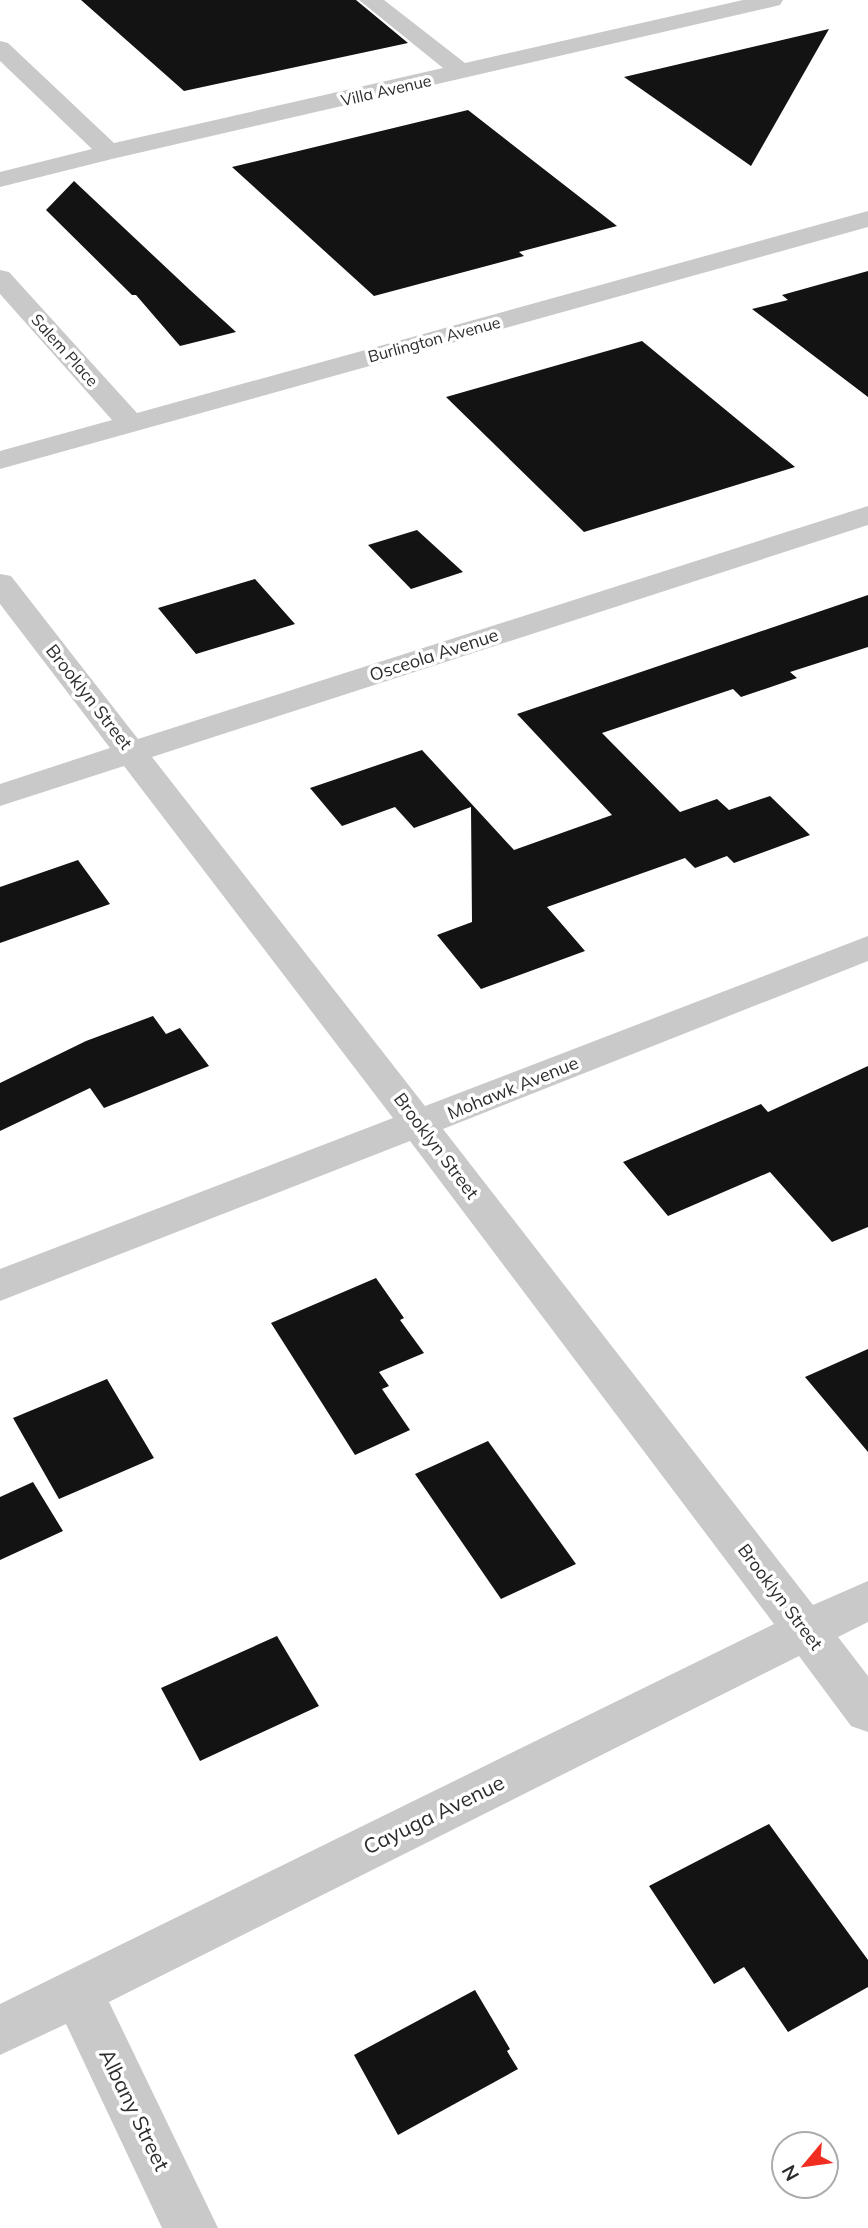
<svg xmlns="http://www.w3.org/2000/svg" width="868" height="2228" font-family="Mulish,sans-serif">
<rect width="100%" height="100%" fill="#fff"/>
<!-- building -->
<path fill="#131313" d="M 81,0 L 356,0 L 408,43 L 184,91 Z
M 829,29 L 751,166 L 624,77 Z
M 468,110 L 617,226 L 519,252 L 524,256 L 374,296 L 232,167 Z
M 74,181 L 190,290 L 236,332 L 180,346 L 136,295 L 132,295 L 46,210 Z
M 868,271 L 868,397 L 752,309 L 788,300 L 782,295 Z
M 642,341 L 795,467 L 584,532 L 446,397 Z
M 417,530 L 463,572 L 411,589 L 368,545 Z
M 255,579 L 295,624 L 196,654 L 158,608 Z
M 868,595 L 868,647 L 790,672 L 797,678 L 741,697 L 733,689 L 602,733 L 680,812 L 717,799 L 729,810 L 770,796 L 810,835 L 734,863 L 727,856 L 695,868 L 685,858 L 547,907 L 585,951 L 481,989 L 437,935 L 472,922 L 471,807 L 414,828 L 395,807 L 342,826 L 310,788 L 422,750 L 514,850 L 612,815 L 517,714 Z
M 78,860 L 110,904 L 0,943 L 0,887 Z
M 153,1016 L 166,1034 L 180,1028 L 209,1066 L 104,1108 L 90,1088 L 0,1131 L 0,1083 L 86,1041 Z
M 868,1066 L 868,1227 L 832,1242 L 770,1172 L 668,1216 L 623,1162 L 761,1104 L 768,1112 Z
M 376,1278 L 404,1318 L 400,1320 L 424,1353 L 379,1372 L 389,1386 L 382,1389 L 410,1430 L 355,1455 L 271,1323 Z
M 868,1349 L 868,1452 L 805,1377 Z
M 107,1379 L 154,1458 L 59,1499 L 13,1418 Z
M 488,1441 L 576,1564 L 501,1599 L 415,1474 Z
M 33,1482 L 63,1531 L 0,1560 L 0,1497 Z
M 277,1636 L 319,1706 L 200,1761 L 161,1688 Z
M 769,1824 L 868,1960 L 868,1987 L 788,2032 L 744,1967 L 714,1984 L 649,1886 Z
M 475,1990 L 510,2049 L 507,2051 L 518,2069 L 398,2135 L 354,2055 Z"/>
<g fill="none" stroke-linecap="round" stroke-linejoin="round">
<!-- minor -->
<path fill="#c9c9c9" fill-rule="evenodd" d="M 359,0 L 384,0 L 465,63 L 743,0 L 783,0 L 780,5 L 772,7 L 112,159 L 0,187 L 0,172 L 92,149 L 0,61 L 0,41 L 8,43 L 114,143 L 443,68 Z
M 868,211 L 868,227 L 0,469 L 0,451 L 112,420 L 0,294 L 0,270 L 9,272 L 137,413 Z
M 868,506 L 868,525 L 152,757 L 425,1106 L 868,936 L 868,961 L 443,1129 L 813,1605 L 868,1581 L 868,1622 L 838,1637 L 868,1676 L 868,1732 L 851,1726 L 799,1656 L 109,2002 L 218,2228 L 162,2228 L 66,2024 L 0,2055 L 0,2004 L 774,1624 L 410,1141 L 0,1301 L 0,1269 L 393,1118 L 124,766 L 0,806 L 0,784 L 110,748 L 0,604 L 0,574 L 11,576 L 138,739 Z"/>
</g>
<g text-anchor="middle" stroke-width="7" stroke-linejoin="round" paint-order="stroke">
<!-- far-street labels -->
<g font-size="16" fill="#2c2c2c" stroke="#fff">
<text transform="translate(386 90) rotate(-13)" y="6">Villa Avenue</text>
<text transform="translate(434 339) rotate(-15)" y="6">Burlington Avenue</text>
<text transform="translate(65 350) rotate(48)" y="6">Salem Place</text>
</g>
<!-- street labels -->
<g font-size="18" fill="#2c2c2c" stroke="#fff">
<text transform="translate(434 655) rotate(-18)" y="6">Osceola Avenue</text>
<text transform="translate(89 697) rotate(52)" y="6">Brooklyn Street</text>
<text transform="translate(513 1088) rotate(-22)" y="6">Mohawk Avenue</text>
<text transform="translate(436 1146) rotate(53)" y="6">Brooklyn Street</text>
<text transform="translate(780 1597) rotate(53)" y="6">Brooklyn Street</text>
</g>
<!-- near-street labels -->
<g font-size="21" fill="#2c2c2c" stroke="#fff">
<text transform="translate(434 1815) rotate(-26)" y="7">Cayuga Avenue</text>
<text transform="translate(134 2110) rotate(64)" y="7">Albany Street</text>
</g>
</g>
<!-- north arrow -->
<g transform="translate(805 2165) rotate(241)"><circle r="33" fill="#ffffff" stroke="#ababab" stroke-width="2"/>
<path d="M0-5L12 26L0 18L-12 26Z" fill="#f12c20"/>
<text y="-10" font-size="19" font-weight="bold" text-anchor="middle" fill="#2c2c2c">N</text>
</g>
</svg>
